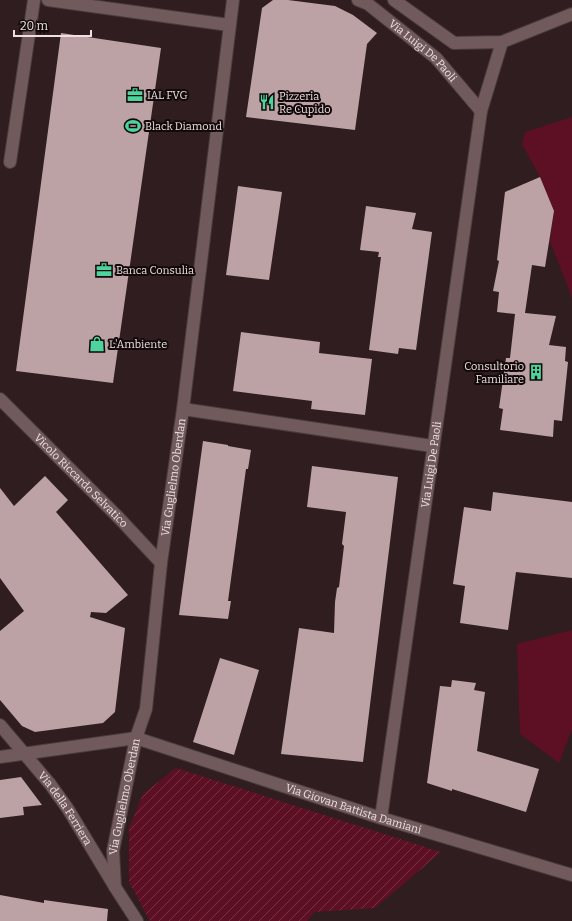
<svg xmlns="http://www.w3.org/2000/svg" width="572" height="921" font-family="Bitter,serif">
<defs>
<pattern id="garden-furrows" width="10" height="10" patternUnits="userSpaceOnUse"><rect width="10" height="10" fill="#5d1023"/><path d="M-1 1l2-2M0 10L10 0M9 11l2-2" fill="none" stroke="#753243"/></pattern>
</defs>
<rect width="100%" height="100%" fill="#301d1f"/>
<!-- green -->
<path fill="#5d1023" d="M 572,117 L 572,298 L 550,241 L 554,211 L 540,177 L 522,144 L 525,132 Z
M 572,630 L 572,729 L 559,763 L 520,734 L 517,644 Z"/>
<!-- garden -->
<path fill="url(#garden-furrows)" d="M 176,768 L 441,852 L 375,908 L 314,912 L 307,921 L 150,921 L 129,882 L 129,828 L 143,794 Z"/>
<!-- building -->
<path fill="#bca2a4" d="M 273,0 L 288,0 L 335,6 L 353,15 L 377,33 L 367,44 L 355,130 L 246,117 L 262,8 Z
M 61,33 L 161,48 L 113,383 L 16,371 Z
M 540,177 L 554,211 L 545,267 L 532,265 L 525,313 L 556,316 L 549,345 L 566,347 L 565,361 L 568,362 L 562,421 L 554,420 L 553,437 L 500,430 L 503,409 L 499,408 L 506,358 L 510,358 L 515,314 L 497,312 L 499,292 L 493,291 L 499,261 L 497,260 L 505,192 Z
M 238,186 L 282,192 L 269,280 L 226,275 Z
M 366,206 L 416,213 L 412,229 L 432,232 L 416,350 L 399,348 L 398,354 L 369,350 L 381,257 L 378,257 L 379,252 L 360,250 Z
M 241,332 L 320,342 L 319,353 L 372,359 L 365,415 L 311,409 L 312,401 L 233,391 Z
M 203,441 L 228,445 L 228,446 L 251,450 L 248,469 L 246,469 L 228,601 L 231,601 L 228,619 L 179,615 Z
M 312,466 L 398,477 L 363,762 L 281,754 L 299,628 L 334,633 L 335,602 L 337,588 L 339,587 L 344,546 L 342,544 L 346,512 L 307,507 Z
M 45,476 L 68,500 L 56,512 L 128,595 L 106,613 L 91,612 L 90,617 L 125,628 L 115,712 L 103,723 L 35,732 L 22,726 L 0,700 L 0,631 L 24,611 L 0,578 L 0,488 L 14,506 Z
M 493,492 L 572,502 L 572,578 L 516,572 L 508,630 L 460,623 L 465,586 L 453,584 L 464,507 L 491,511 Z
M 220,658 L 259,670 L 234,755 L 193,742 Z
M 452,680 L 476,683 L 474,690 L 485,692 L 477,751 L 539,769 L 526,812 L 452,789 L 452,791 L 427,783 L 440,686 L 451,687 Z
M 21,777 L 42,805 L 23,807 L 24,815 L 0,818 L 0,780 Z
M 0,895 L 44,903 L 44,900 L 108,909 L 107,921 L 0,921 Z"/>
<g fill="none" stroke-linecap="round" stroke-linejoin="round">
<defs>
<path id="lane" d="M 10,162 L 34,0"/>
<g id="street">
<path d="M 48,0 L 229,25"/>
<path id="s1" d="M 358,0 L 368,4 L 436,58 L 481,111"/>
<path d="M 394,0 L 454,43 L 502,42 L 572,14"/>
<path id="s2" d="M 0,399 L 119,518 L 161,563"/>
<path d="M 183,409 L 432,446"/>
<path id="s3" d="M 0,725 L 50,784 L 68,809 L 115,887"/>
<path id="s4" d="M 0,757 L 136,738 L 381,818 L 572,875"/>
<path id="s5" d="M 381,818 L 481,111 L 502,42"/>
</g>
<g id="secondary">
<path id="s6" d="M 137,921 L 115,887 L 113,851 L 136,738 L 146,709 L 161,563 L 183,409 L 233,0"/>
</g>
</defs>
<!-- lane casing -->
<use href="#lane" stroke="#4b3b3d" stroke-width="14"/>
<!-- street casing -->
<use href="#street" stroke="#4b3b3d" stroke-width="14"/>
<!-- secondary casing -->
<use href="#secondary" stroke="#4b3b3d" stroke-width="14"/>
<!-- lane -->
<use href="#lane" stroke="#715a5c" stroke-width="12"/>
<!-- street -->
<use href="#street" stroke="#715a5c" stroke-width="12"/>
<!-- secondary -->
<use href="#secondary" stroke="#715a5c" stroke-width="12"/>
</g>
<!-- icons -->
<defs>
<symbol id="office-bare" viewBox="-9 -9 18 18"><path d="M-6-3h4V-5.5h4V-3h4V5H-6ZM-1-4.5V-3h2v-1.5ZM-6 0V1H6V0Z" fill="#4bd49b" stroke="#12090a" stroke-width="2.5" paint-order="stroke"/></symbol>
<symbol id="restaurant-bare" viewBox="-9 -9 18 18"><path d="M-5-6h1v4h1v-4h1v4h1v-4h1v5L-1.5 .5V6h-2V.5L-5-1ZM5-6V6H3V1.5H1.5Q1.5-4 5-6Z" fill="#4bd49b" stroke="#12090a" stroke-width="2.5" paint-order="stroke"/></symbol>
<symbol id="stadium-bare" viewBox="-9 -9 18 18"><path d="M0-5a6.5 5 0 1 0 0 10a6.5 5 0 1 0 0-10ZM-3.5-1.8h7v3.6h-7Z" fill="#4bd49b" stroke="#12090a" stroke-width="2.5" paint-order="stroke"/></symbol>
<symbol id="shop-bare" viewBox="-9 -9 18 18"><path d="M-5-2.5h2.3a2.7 3.5 0 0 1 5.4 0H5L5.5 6h-11ZM-1.5-2.5h3a1.5 2.3 0 0 0-3 0Z" fill="#4bd49b" stroke="#12090a" stroke-width="2.5" paint-order="stroke"/></symbol>
<symbol id="building-bare" viewBox="-9 -9 18 18"><path d="M-4-6H4V6H1V3H-1V6H-4ZM-2.5-4.3h1.7v1.8h-1.7ZM.8-4.3h1.7v1.8H.8ZM-2.5-1h1.7V.8h-1.7ZM.8-1h1.7V.8H.8Z" fill="#4bd49b" stroke="#12090a" stroke-width="2.5" paint-order="stroke"/></symbol>
</defs>
<g fill-rule="evenodd">
<use href="#office-bare" x="124" y="84" width="22" height="22"/>
<use href="#restaurant-bare" x="256" y="91" width="22" height="22"/>
<use href="#stadium-bare" x="122" y="115" width="22" height="22"/>
<use href="#office-bare" x="93" y="259" width="22" height="22"/>
<use href="#shop-bare" x="86" y="333" width="22" height="22"/>
<use href="#building-bare" x="525" y="361" width="22" height="22"/>
</g>
<g text-anchor="middle" stroke-width="4" stroke-linejoin="round" paint-order="stroke">
<!-- street labels -->
<g font-size="11" fill="#eee0e1" stroke="#12090a">
<text dy="4" stroke="none"><textPath href="#s1" startOffset="83">Via Luigi De Paoli</textPath></text>
<text dy="4" stroke="none"><textPath href="#s5" startOffset="357">Via Luigi De Paoli</textPath></text>
<text dy="4" stroke="none"><textPath href="#s6" startOffset="456">Via Guglielmo Oberdan</textPath></text>
<text dy="4" stroke="none"><textPath href="#s2" startOffset="115">Vicolo Riccardo Selvatico</textPath></text>
<text dy="4" stroke="none"><textPath href="#s6" startOffset="132">Via Guglielmo Oberdan</textPath></text>
<text dy="4" stroke="none"><textPath href="#s3" startOffset="106">Via della Ferriera</textPath></text>
<text dy="4" stroke="none"><textPath href="#s4" startOffset="366">Via Giovan Battista Damiani</textPath></text>
</g>
<!-- poi labels -->
<g font-size="11" fill="#eee0e1" stroke="#12090a" text-anchor="start">
<text x="147" y="99">IAL FVG</text>
<text x="279" y="100">Pizzeria<tspan x="279" dy="13">Re Cupido</tspan></text>
<text x="145" y="130">Black Diamond</text>
<text x="116" y="274">Banca Consulia</text>
<text x="109" y="348">L'Ambiente</text>
<text x="524" y="370" text-anchor="end">Consultorio<tspan x="524" dy="13">Familiare</tspan></text>
</g>
</g>
<!-- scale -->
<path d="M14 30v6h77v-6" fill="none" stroke="#eee0e1" stroke-width="2"/>
<text x="20" y="30" font-size="12" fill="#eee0e1" stroke="#12090a" stroke-width="3" paint-order="stroke">20 m</text>
</svg>
